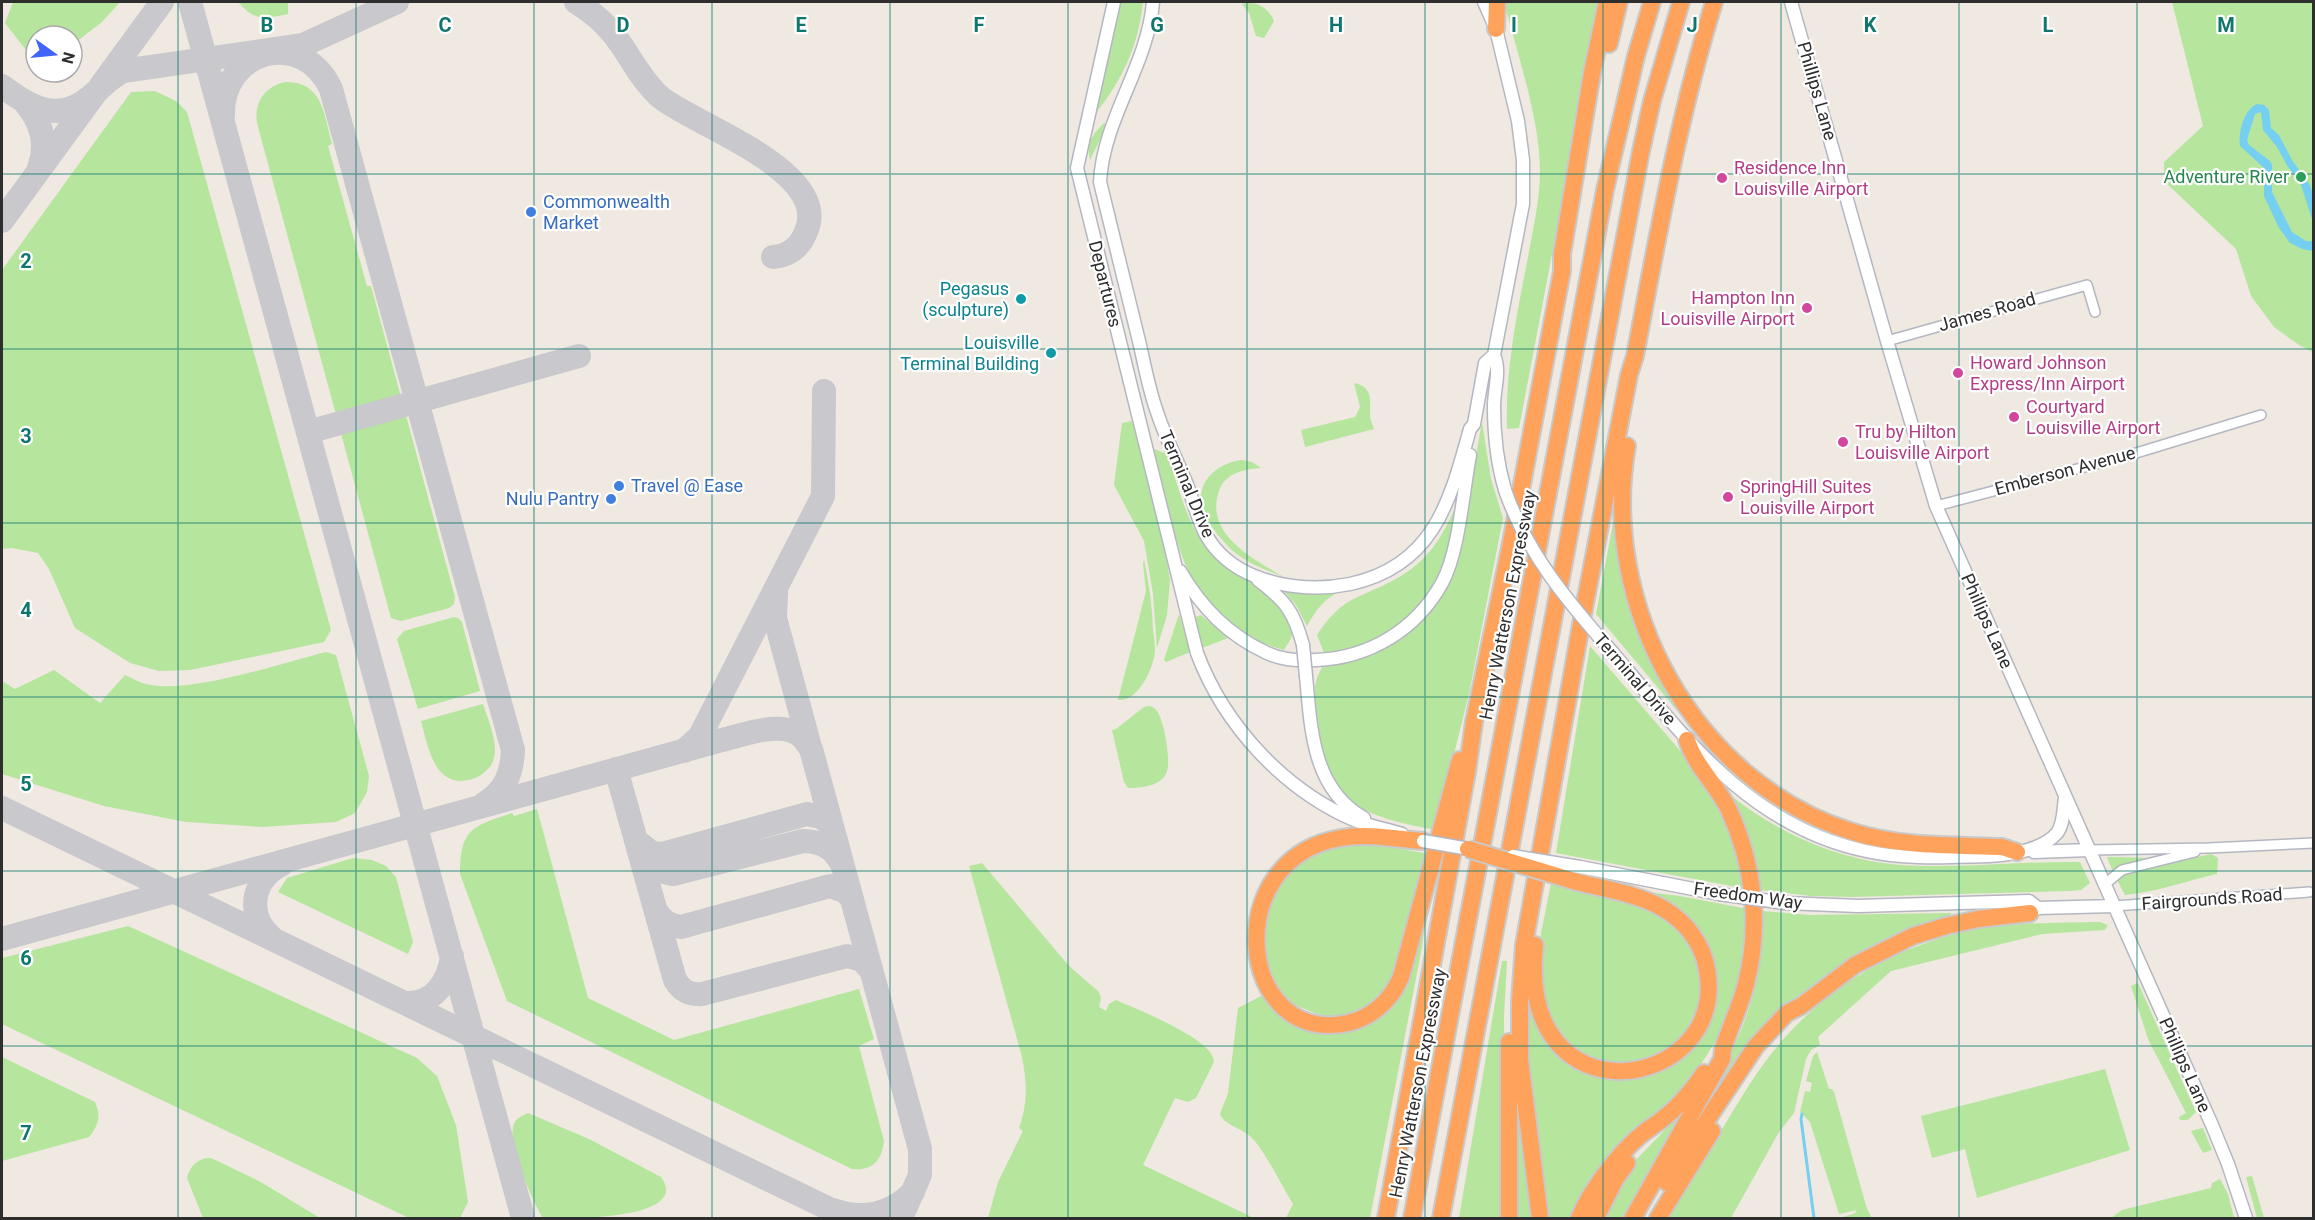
<svg xmlns="http://www.w3.org/2000/svg" width="2315" height="1220" font-family="Roboto,sans-serif">
<rect width="100%" height="100%" fill="#efe9e1"/>
<!-- green -->
<path fill="#b6e59e" d="M 13,2 L 120,2 L 102,22 L 72,45 L 72,36 L 36,36 L 36,53 L 25,49 L 5,23 Z
M 238,2 L 288,2 L 288,14 C 264,19 256,22 238,2 Z
M 1120,2 L 1143,2 C 1139,44 1122,81 1095,114 Z
M 1504,2 L 1597,2 L 1568,170 L 1519,428 L 1507,429 C 1505,370 1517,314 1528,257 C 1533,229 1540,200 1540,171 C 1540,120 1517,52 1504,2 Z
M 2172,2 L 2313,2 L 2313,352 L 2299,345 L 2274,327 L 2251,296 L 2236,249 L 2164,181 L 2164,162 L 2203,126 Z
M 1248,3 C 1260,3 1269,9 1274,21 L 1264,38 L 1256,36 L 1249,13 L 1242,4 Z
M 285,82 C 323,81 324,115 332,144 L 328,146 L 367,286 L 371,286 L 455,597 L 454,604 L 449,608 L 401,621 L 391,618 L 257,123 C 254,103 264,87 285,82 Z
M 155,91 L 176,101 L 187,112 L 331,630 L 324,642 L 190,670 L 159,671 L 130,663 L 75,628 L 49,569 L 38,553 L 12,548 L 2,549 L 2,270 L 131,92 Z
M 1104,123 L 1107,125 L 1090,160 C 1086,143 1092,135 1104,123 Z
M 1354,383 C 1373,387 1370,399 1370,414 C 1370,419 1372,424 1374,429 L 1305,447 L 1301,430 L 1355,417 L 1360,407 Z
M 1132,421 L 1165,550 L 1170,580 L 1167,615 L 1157,648 L 1153,594 L 1144,541 L 1114,485 L 1122,423 Z
M 1482,422 L 1491,479 L 1503,518 L 1469,694 L 1435,830 C 1365,816 1328,807 1319,728 C 1318,715 1312,694 1316,682 C 1317,676 1321,670 1323,665 L 1328,665 L 1328,667 L 1354,660 L 1429,611 L 1465,516 Z
M 1154,449 L 1167,454 C 1177,481 1186,521 1204,544 C 1223,571 1296,599 1292,634 C 1292,639 1286,646 1284,650 C 1181,622 1177,538 1154,449 Z
M 1241,460 L 1252,462 L 1261,468 C 1244,469 1225,473 1219,491 C 1204,534 1253,559 1284,577 C 1266,570 1249,564 1234,552 C 1223,542 1202,518 1201,502 C 1199,478 1220,463 1241,460 Z
M 1456,505 C 1457,514 1453,527 1451,537 C 1438,601 1389,647 1324,653 L 1317,635 C 1345,593 1360,600 1399,577 C 1428,561 1444,535 1456,505 Z
M 1616,507 L 1642,630 L 1756,789 L 1736,775 L 1717,758 L 1596,614 Z
M 1144,559 C 1149,583 1152,605 1153,629 C 1154,636 1155,645 1155,652 C 1153,669 1138,702 1118,700 L 1146,591 L 1143,564 Z
M 1284,591 L 1340,591 C 1323,600 1316,610 1307,626 L 1296,605 Z
M 1179,614 L 1190,652 L 1166,662 L 1164,660 Z
M 1201,615 L 1228,638 L 1202,648 L 1193,618 Z
M 454,617 L 458,618 L 462,622 L 480,691 L 418,709 L 397,639 L 404,631 Z
M 1590,646 L 1707,782 L 1725,813 L 1747,889 L 1556,853 Z
M 326,652 L 336,655 L 369,776 L 367,792 L 355,813 L 336,822 L 262,827 L 186,822 L 104,806 L 2,774 L 2,681 L 15,689 L 54,670 L 100,703 L 125,675 C 133,679 143,684 151,685 C 192,693 283,663 326,652 Z
M 483,704 C 488,720 498,741 494,758 C 492,767 483,775 475,778 C 435,793 428,747 421,721 Z
M 1149,706 C 1153,707 1154,707 1157,711 C 1164,720 1172,764 1166,774 C 1160,786 1141,788 1128,788 L 1124,782 L 1112,730 L 1116,729 L 1144,707 Z
M 1730,795 C 1786,839 1852,866 1924,866 C 1976,867 2028,861 2080,862 L 2090,883 L 2081,890 L 2070,891 L 1851,897 L 1811,896 L 1760,890 Z
M 537,809 L 588,998 L 674,1040 L 859,989 L 874,1039 L 859,1046 L 884,1141 C 882,1161 872,1171 852,1169 L 507,1001 L 460,874 C 460,829 472,826 512,813 L 514,816 Z
M 1349,841 L 1402,847 L 1402,849 L 1429,854 L 1391,985 L 1366,1009 L 1348,1015 L 1328,1016 L 1317,1014 L 1295,1005 L 1286,997 L 1273,980 L 1265,959 L 1265,920 L 1279,884 L 1303,859 Z
M 2211,854 L 2218,858 L 2217,874 C 2186,881 2156,892 2125,895 L 2117,880 L 2124,874 Z
M 2107,857 L 2112,857 L 2149,858 L 2113,872 Z
M 353,858 L 372,860 L 386,866 L 396,877 L 413,942 L 408,954 L 278,892 L 287,878 Z
M 982,863 L 1069,966 L 1099,992 L 1101,998 L 1099,1007 L 1106,1011 L 1109,1004 L 1116,1000 C 1136,1009 1214,1039 1214,1062 L 1196,1098 L 1188,1102 L 1175,1098 L 1143,1165 L 1254,1218 L 988,1218 L 998,1182 L 1023,1131 L 1019,1128 C 1028,1103 1027,1083 1022,1057 L 969,866 Z
M 1551,883 L 1638,905 L 1680,926 L 1701,965 L 1699,1009 L 1680,1039 L 1657,1056 L 1627,1064 L 1592,1058 L 1564,1039 L 1546,1010 L 1540,939 Z
M 1646,892 L 1680,896 L 1748,909 L 1748,927 L 1740,982 L 1720,1034 L 1693,1077 L 1574,1218 L 1548,1218 L 1529,1070 L 1529,986 C 1534,1008 1538,1033 1557,1049 C 1565,1056 1622,1070 1636,1075 L 1711,1012 L 1715,993 L 1714,966 L 1701,934 L 1686,915 L 1673,906 Z
M 1427,908 L 1422,947 L 1370,1218 L 1286,1218 L 1293,1204 C 1281,1185 1265,1150 1250,1136 C 1241,1128 1224,1125 1220,1114 L 1228,1093 L 1238,1008 L 1267,993 L 1316,1027 L 1373,1019 Z
M 1762,911 L 1810,915 L 1951,913 L 1951,916 C 1885,933 1831,966 1781,1012 L 1687,1135 C 1729,1059 1766,1002 1762,911 Z
M 2100,922 L 2108,925 L 2105,930 L 2042,934 L 1891,971 L 1818,1037 L 1820,1045 L 1811,1050 L 1806,1059 L 1794,1113 L 1779,1132 L 1731,1218 L 1667,1218 C 1687,1186 1707,1154 1727,1121 C 1741,1098 1755,1074 1772,1053 C 1824,987 1899,943 1982,928 C 2021,922 2061,923 2100,922 Z
M 128,926 L 417,1058 L 437,1076 L 456,1125 L 468,1202 L 460,1218 L 409,1218 L 2,1024 L 2,958 Z
M 1502,961 L 1507,961 L 1504,1016 L 1505,1218 L 1459,1218 Z
M 2138,983 L 2196,1112 L 2188,1120 L 2180,1120 L 2179,1117 L 2186,1113 L 2148,1039 L 2131,986 Z
M 1817,1052 L 1829,1089 L 1832,1089 L 1834,1092 L 1867,1209 L 1872,1218 L 1840,1218 L 1855,1213 L 1857,1210 L 1839,1214 L 1810,1122 L 1800,1112 L 1805,1091 L 1810,1092 L 1812,1083 L 1806,1081 L 1813,1056 Z
M 2,1057 L 95,1102 C 101,1116 99,1125 89,1137 L 2,1161 Z
M 2105,1069 L 2130,1150 L 1977,1198 L 1965,1149 L 1932,1158 L 1921,1116 Z
M 1516,1090 L 1534,1218 L 1516,1218 Z
M 1689,1105 L 1627,1218 L 1602,1218 L 1633,1163 Z
M 528,1113 L 589,1139 L 661,1177 C 692,1220 571,1219 543,1218 C 533,1202 506,1142 514,1124 C 516,1118 522,1116 528,1113 Z
M 2203,1128 L 2212,1150 L 2203,1153 L 2191,1131 Z
M 211,1158 L 259,1181 L 320,1218 L 203,1218 L 187,1178 C 190,1165 198,1158 211,1158 Z
M 2252,1176 L 2264,1218 L 2257,1218 L 2246,1177 Z
M 2220,1179 L 2228,1194 L 2234,1218 L 2111,1218 L 2122,1210 L 2211,1188 L 2212,1183 Z"/>
<!-- water -->
<path fill="#75cff0" d="M 2257,104 L 2264,105 L 2269,110 L 2271,128 L 2279,135 L 2292,160 L 2310,185 L 2313,195 L 2313,222 L 2300,182 L 2288,167 L 2277,147 L 2263,130 L 2261,112 L 2255,114 L 2247,140 L 2249,145 L 2270,161 L 2272,165 L 2272,192 L 2292,232 L 2306,241 L 2313,241 L 2313,250 L 2312,251 L 2302,249 L 2290,243 L 2279,228 L 2264,196 L 2264,168 L 2240,146 C 2238,133 2244,109 2257,104 Z"/>
<g fill="none" stroke-linecap="round" stroke-linejoin="round">
<!-- stream -->
<path stroke="#75cff0" stroke-width="3" d="M 1802,1114 L 1801,1119 L 1814,1218"/>
<!-- taxiway -->
<path stroke="#c9c8cc" stroke-width="24" d="M 190,2 L 523,1218
M 576,2 C 589,10 604,22 614,35 C 630,55 640,79 660,97 C 694,125 836,172 805,234 C 799,248 788,256 773,257
M 2,86 C 30,107 58,124 90,97 C 102,87 110,78 123,71 L 303,45 L 397,2
M 26,104 C 42,123 48,144 39,168
M 223,116 C 221,50 302,27 331,89 L 513,750 C 512,774 505,791 484,804
M 2,221 L 162,2
M 308,432 L 579,356
M 776,592 L 775,618 L 810,747
M 684,751 L 700,736 L 823,496 L 824,391
M 616,769 L 675,980 C 682,991 689,995 702,994 L 847,956 L 862,960 L 870,969
M 2,808 L 848,1218
M 637,841 L 652,853 L 662,854 L 807,814 L 821,817 L 831,825
M 640,854 L 657,870 L 673,874 L 803,841 C 820,841 834,848 841,863
M 656,911 C 663,921 668,925 681,927 L 830,886 L 845,891 L 851,898
M 272,938 C 245,915 252,879 282,864
M 2,939 L 722,740 C 743,735 784,719 802,737 C 805,740 808,745 811,749 L 920,1149 L 920,1175 L 901,1218
M 405,1003 C 433,1005 449,982 452,956
M 833,1210 C 862,1220 891,1215 913,1192"/>
<defs>
<path id="minor" d="M 1887,341 L 2087,285 L 2095,312
M 1936,506 L 2123,457 L 2261,415
M 2089,850 L 2209,848 L 2314,843
M 2105,884 L 2122,870 L 2195,852
M 2114,906 L 2309,892"/>
<path id="secondary" d="M 1114,2 L 1077,168 L 1197,653 C 1224,725 1283,789 1354,820 C 1369,826 1386,829 1402,834
M 1153,2 C 1148,65 1103,119 1100,182 C 1113,234 1125,285 1138,337 C 1144,361 1148,387 1157,412 C 1165,437 1178,462 1188,487 C 1196,509 1200,530 1215,548 C 1246,585 1306,593 1350,584 C 1434,566 1450,501 1470,429 L 1474,424 L 1485,363 L 1494,355
M 1484,2 L 1496,29 L 1518,121 L 1523,160 L 1523,204 L 1494,355 C 1501,371 1494,389 1494,406 C 1494,434 1497,463 1505,490
M 1791,2 L 1887,341 L 1936,506 L 2212,1125 L 2228,1164 L 2246,1218
M 1180,571 C 1202,608 1228,635 1267,653 C 1282,660 1301,661 1316,660 C 1369,658 1416,630 1442,583 C 1459,552 1463,492 1470,455
M 1258,580 C 1286,601 1294,612 1303,645
M 1613,653 C 1685,738 1751,827 1866,851 C 1907,860 1948,857 1989,856 C 2010,855 2043,850 2057,833 C 2064,824 2063,810 2065,798
M 1306,676 C 1311,728 1312,789 1364,818
M 2034,852 L 2089,850
M 1580,867 L 1719,894
M 1785,903 L 1858,906 L 2029,901 L 2038,908 L 2114,906"/>
<path id="motorway" d="M 1496,29 L 1497,2
M 1609,44 L 1619,2
M 1627,446 C 1599,605 1694,783 1853,832 C 1901,847 1952,845 2002,847 L 2017,852
M 1423,841 C 1397,839 1368,833 1341,838 C 1218,858 1237,1047 1348,1023 C 1373,1017 1391,1000 1401,977 L 1460,760
M 1535,945 C 1516,1126 1729,1092 1707,970 C 1703,944 1686,922 1664,909 C 1639,894 1605,889 1577,882
M 1666,1182 L 1756,1046 L 1787,1013 L 1801,1006 L 1855,965 L 1913,936 L 1946,926 L 1978,919 L 2030,913
M 1386,1218 L 1467,772 L 1474,722 L 1511,543 L 1562,271 L 1562,254 L 1592,73 L 1607,2
M 1412,1218 L 1605,190 L 1636,56 L 1652,2
M 1441,1218 L 1641,151 L 1652,101 L 1681,2
M 1509,1218 L 1509,1042
M 1540,1218 L 1520,1060 L 1520,1001 L 1524,945 L 1582,619 L 1629,375 L 1635,356 C 1658,235 1678,119 1714,2
M 1579,1218 C 1592,1187 1625,1144 1653,1126 C 1674,1112 1690,1094 1704,1073
M 1596,1218 L 1615,1180 L 1627,1163
M 1633,1218 L 1722,1059 L 1723,1049 C 1730,1027 1740,1007 1746,984 C 1761,925 1754,865 1729,810 C 1717,785 1695,766 1687,740
M 1658,1218 L 1712,1131"/>
</defs>
<!-- minor casing -->
<use href="#minor" stroke="#b4b7c1" stroke-width="12"/>
<!-- secondary casing -->
<use href="#secondary" stroke="#b4b7c1" stroke-width="15"/>
<!-- motorway casing -->
<use href="#motorway" stroke="#c9c9c9" stroke-width="20"/>
<!-- minor -->
<use href="#minor" stroke="#fff" stroke-width="9"/>
<!-- secondary -->
<use href="#secondary" stroke="#fff" stroke-width="12"/>
<!-- motorway -->
<use href="#motorway" stroke="#ffa35c" stroke-width="16"/>
<defs>
<path id="secondary-bridge" d="M 1505,490 C 1527,554 1569,603 1613,653
M 1303,645 L 1306,676
M 1423,841 L 1475,850
M 1513,856 L 1580,867
M 1719,894 L 1785,903"/>
<path id="motorway-bridge" d="M 1468,849 L 1577,882"/>
</defs>
<!-- secondary-bridge casing -->
<use href="#secondary-bridge" stroke="#b4b7c1" stroke-width="15" stroke-linecap="butt"/>
<!-- motorway-bridge casing -->
<use href="#motorway-bridge" stroke="#c9c9c9" stroke-width="20" stroke-linecap="butt"/>
<!-- secondary-bridge -->
<use href="#secondary-bridge" stroke="#fff" stroke-width="12"/>
<!-- motorway-bridge -->
<use href="#motorway-bridge" stroke="#ffa35c" stroke-width="16"/>
</g>
<!-- grid -->
<path fill="none" stroke="#0f766e" stroke-width="1.5" stroke-opacity="0.55" d="M 178,2 L 178,1218M 356,2 L 356,1218M 534,2 L 534,1218M 712,2 L 712,1218M 890,2 L 890,1218M 1068,2 L 1068,1218M 1247,2 L 1247,1218M 1425,2 L 1425,1218M 1603,2 L 1603,1218M 1781,2 L 1781,1218M 1959,2 L 1959,1218M 2137,2 L 2137,1218M 2,174 L 2314,174M 2,349 L 2314,349M 2,523 L 2314,523M 2,697 L 2314,697M 2,871 L 2314,871M 2,1046 L 2314,1046"/>
<!-- markers -->
<circle fill="#2e9e5b" stroke="#fff" stroke-width="2" cx="2301" cy="177" r="6"/>
<g fill="#d1479c" stroke="#fff" stroke-width="2">
<circle cx="1722" cy="178" r="6"/>
<circle cx="1807" cy="308" r="6"/>
<circle cx="1958" cy="373" r="6"/>
<circle cx="2014" cy="417" r="6"/>
<circle cx="1843" cy="442" r="6"/>
<circle cx="1728" cy="497" r="6"/>
</g>
<g fill="#3f7fe0" stroke="#fff" stroke-width="2">
<circle cx="531" cy="212" r="6"/>
<circle cx="619" cy="486" r="6"/>
<circle cx="611" cy="499" r="6"/>
</g>
<g fill="#0f9aa8" stroke="#fff" stroke-width="2">
<circle cx="1021" cy="299" r="6"/>
<circle cx="1051" cy="353" r="6"/>
</g>
<g text-anchor="middle" stroke-width="4.5" stroke-linejoin="round" paint-order="stroke">
<!-- street labels -->
<g font-size="18" fill="#2e2e2e" stroke="#fff">
<text transform="translate(1817 91) rotate(74)" y="6">Phillips Lane</text>
<text transform="translate(1105 284) rotate(76)" y="6">Departures</text>
<text transform="translate(1987 312) rotate(-16)" y="6">James Road</text>
<text transform="translate(2065 471) rotate(-15)" y="6">Emberson Avenue</text>
<text transform="translate(1187 484) rotate(67)" y="6">Terminal Drive</text>
<text transform="translate(1508 605) rotate(-79)" y="6">Henry Watterson Expressway</text>
<text transform="translate(1987 621) rotate(66)" y="6">Phillips Lane</text>
<text transform="translate(1635 679) rotate(49)" y="6">Terminal Drive</text>
<text transform="translate(1748 896) rotate(8)" y="6">Freedom Way</text>
<text transform="translate(2212 899) rotate(-4)" y="6">Fairgrounds Road</text>
<text transform="translate(2185 1065) rotate(66)" y="6">Phillips Lane</text>
<text transform="translate(1418 1083) rotate(-79)" y="6">Henry Watterson Expressway</text>
</g>
<!-- hotel labels -->
<g font-size="18" fill="#b23c85" stroke="#fff" text-anchor="start">
<text x="1734" y="174">Residence Inn<tspan x="1734" dy="21">Louisville Airport</tspan></text>
<text x="1795" y="304" text-anchor="end">Hampton Inn<tspan x="1795" dy="21">Louisville Airport</tspan></text>
<text x="1970" y="369">Howard Johnson<tspan x="1970" dy="21">Express/Inn Airport</tspan></text>
<text x="2026" y="413">Courtyard<tspan x="2026" dy="21">Louisville Airport</tspan></text>
<text x="1855" y="438">Tru by Hilton<tspan x="1855" dy="21">Louisville Airport</tspan></text>
<text x="1740" y="493">SpringHill Suites<tspan x="1740" dy="21">Louisville Airport</tspan></text>
</g>
<!-- leisure labels -->
<g font-size="18" fill="#27864d" stroke="#fff" text-anchor="end">
<text x="2289" y="183">Adventure River</text>
</g>
<!-- shop labels -->
<g font-size="18" fill="#366cbe" stroke="#fff" text-anchor="start">
<text x="543" y="208">Commonwealth<tspan x="543" dy="21">Market</tspan></text>
<text x="631" y="492">Travel @ Ease</text>
<text x="599" y="505" text-anchor="end">Nulu Pantry</text>
</g>
<!-- culture labels -->
<g font-size="18" fill="#0d838f" stroke="#fff" text-anchor="end">
<text x="1009" y="295">Pegasus<tspan x="1009" dy="21">(sculpture)</tspan></text>
<text x="1039" y="349">Louisville<tspan x="1039" dy="21">Terminal Building</tspan></text>
</g>
</g>
<g font-size="20" text-anchor="middle" font-weight="bold" fill="#0f766e" stroke="#fff" stroke-width="4.5" stroke-linejoin="round" paint-order="stroke">
<text x="267" y="32">B</text>
<text x="445" y="32">C</text>
<text x="623" y="32">D</text>
<text x="801" y="32">E</text>
<text x="979" y="32">F</text>
<text x="1157" y="32">G</text>
<text x="1336" y="32">H</text>
<text x="1514" y="32">I</text>
<text x="1692" y="32">J</text>
<text x="1870" y="32">K</text>
<text x="2048" y="32">L</text>
<text x="2226" y="32">M</text>
<text x="26" y="268">2</text>
<text x="26" y="443">3</text>
<text x="26" y="617">4</text>
<text x="26" y="791">5</text>
<text x="26" y="965">6</text>
<text x="26" y="1140">7</text>
</g>
<!-- border -->
<rect width="2315" height="1220" fill="none" stroke="#2e2e2e" stroke-width="6"/>
<!-- north arrow -->
<g transform="translate(54 54) rotate(105)"><circle r="28" fill="#ffffff" stroke="#ababab" stroke-width="1.5"/>
<path d="M0-4.5L10 22L0 15L-10 22Z" fill="#4264fb"/>
<text y="-9" font-size="16" font-weight="bold" text-anchor="middle" fill="#2e2e2e">N</text>
</g>
</svg>
